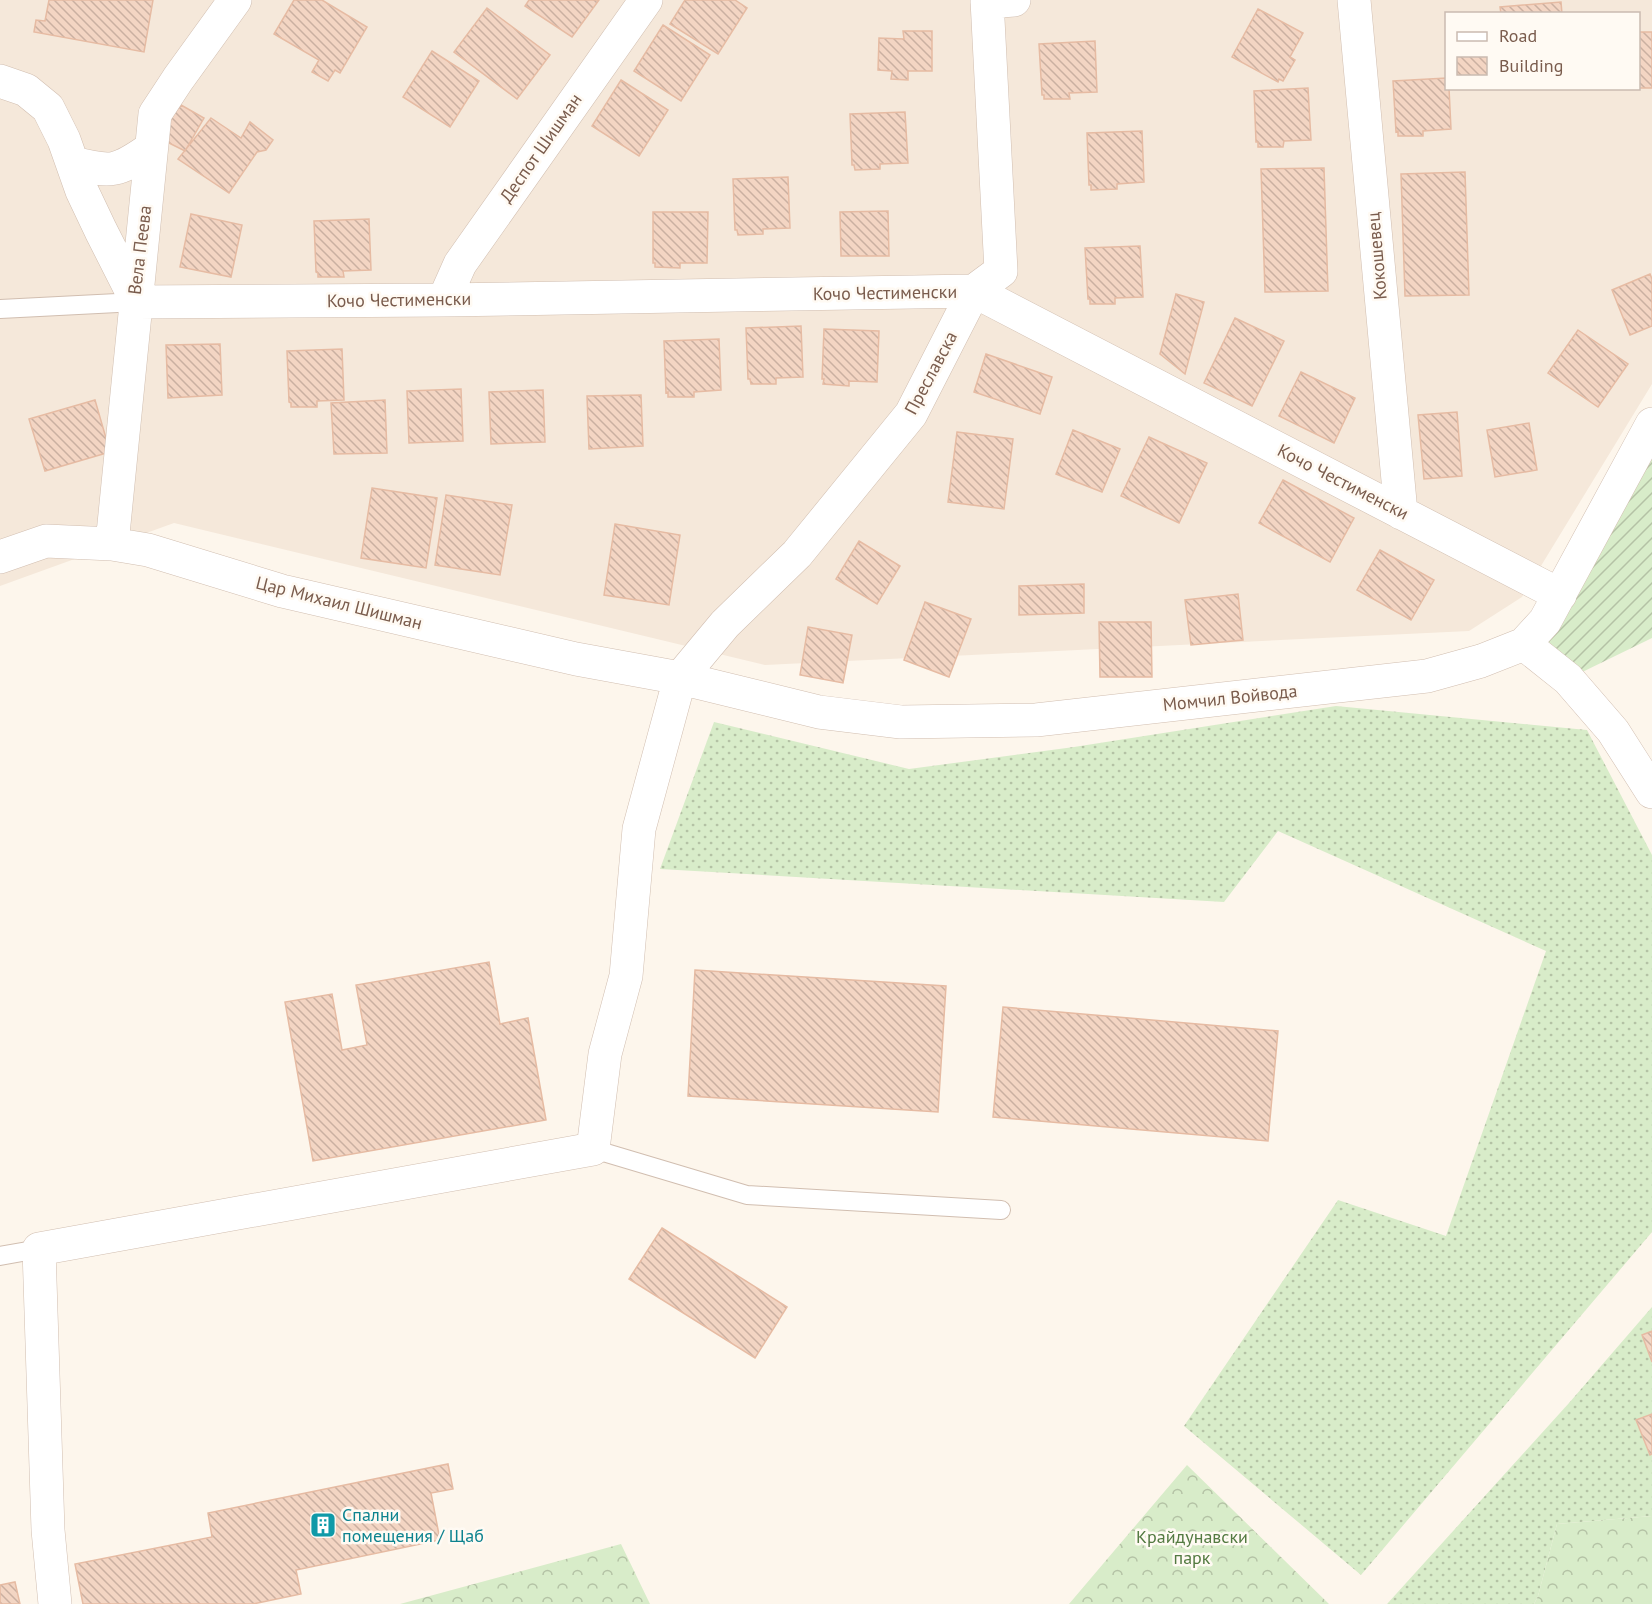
<svg xmlns="http://www.w3.org/2000/svg" width="1652" height="1604" font-family="'PT Sans',sans-serif">
<defs>
<pattern id="grass-dots" width="8" height="8" patternUnits="userSpaceOnUse" patternTransform="scale(1.5)"><rect width="8" height="8" fill="#d8ecc9"/><path d="M2 2h.1M6 6h.1" fill="none" stroke="#b4c2a5" stroke-width="1.8" stroke-linecap="round"/></pattern>
<pattern id="forest-crowns" width="20" height="18" patternUnits="userSpaceOnUse" patternTransform="scale(1.5)"><rect width="20" height="18" fill="#d8ecc9"/><path d="M2 6a3 3 0 1 1 6 0M12 15a3 3 0 1 1 6 0" fill="none" stroke="#b4c2a5"/></pattern>
<pattern id="garden-furrows" width="10" height="10" patternUnits="userSpaceOnUse" patternTransform="scale(1.5)"><rect width="10" height="10" fill="#d8ecc9"/><path d="M-1 1l2-2M0 10L10 0M9 11l2-2" fill="none" stroke="#b4c2a5"/></pattern>
<pattern id="building-back-hatch" width="6" height="6" patternUnits="userSpaceOnUse" patternTransform="scale(1.5)"><rect width="6" height="6" fill="#f3d5c3"/><path d="M-1 5l2 2M0 0l6 6M5-1l2 2" fill="none" stroke="#cab0a1"/></pattern>
</defs>
<rect width="100%" height="100%" fill="#fdf6ec"/>
<!-- residential -->
<path fill="#f5e8da" fill-rule="evenodd" d="M 0,0 L 1652,0 L 1652,384 L 1522,597 L 1469,631 L 765,665 L 174,523 L 0,586 ZM 1446,14 L 1638,14 L 1638,88 L 1446,88 Z"/>
<!-- grass -->
<path fill="url(#grass-dots)" d="M 1336,706 L 1587,730 L 1652,855 L 1652,1232 L 1361,1575 L 1184,1426 L 1338,1200 L 1446,1236 L 1546,951 L 1278,831 L 1224,902 L 660,869 L 714,722 L 909,769 L 1074,747 Z
M 1652,1307 L 1652,1516 L 1557,1524 L 1538,1596 L 1534,1604 L 1387,1604 L 1569,1403 Z"/>
<!-- forest -->
<path fill="url(#forest-crowns)" d="M 1187,1465 L 1329,1604 L 1069,1604 Z
M 1652,1516 L 1652,1604 L 1534,1604 L 1538,1596 L 1557,1524 Z
M 621,1544 L 650,1604 L 400,1604 Z"/>
<!-- garden -->
<path fill="url(#garden-furrows)" d="M 1652,424 L 1652,638 L 1568,679 L 1524,644 Z"/>
<!-- building -->
<path fill="url(#building-back-hatch)" stroke="#e6bba3" stroke-width="1.5" d="M 49,0 L 153,0 L 144,52 L 34,32 L 36,20 L 45,21 Z
M 294,0 L 322,0 L 367,27 L 340,73 L 335,70 L 328,81 L 312,72 L 319,60 L 274,34 Z
M 529,0 L 599,0 L 572,37 L 525,6 Z
M 685,0 L 735,0 L 747,8 L 718,54 L 670,24 Z
M 1561,2 L 1562,14 L 1501,14 L 1500,7 Z
M 487,8 L 550,55 L 517,99 L 454,52 Z
M 1258,9 L 1303,33 L 1290,57 L 1295,60 L 1283,81 L 1279,79 L 1278,82 L 1232,57 Z
M 663,25 L 710,55 L 681,101 L 634,71 Z
M 903,31 L 932,31 L 932,71 L 908,71 L 908,80 L 891,79 L 892,71 L 878,70 L 879,38 L 904,39 Z
M 1638,32 L 1652,32 L 1652,88 L 1638,88 Z
M 1095,41 L 1097,92 L 1069,93 L 1070,99 L 1044,99 L 1044,95 L 1042,95 L 1039,44 Z
M 432,51 L 479,81 L 450,127 L 403,97 Z
M 1446,78 L 1446,88 L 1449,88 L 1451,129 L 1423,131 L 1423,136 L 1398,136 L 1398,131 L 1396,132 L 1393,81 Z
M 621,80 L 668,110 L 639,156 L 592,126 Z
M 1308,88 L 1311,140 L 1284,141 L 1283,147 L 1258,147 L 1258,142 L 1256,142 L 1254,91 Z
M 181,105 L 204,118 L 185,151 L 167,142 L 168,120 Z
M 905,112 L 908,163 L 880,164 L 880,169 L 855,170 L 854,165 L 852,165 L 850,114 Z
M 211,118 L 241,138 L 250,122 L 273,140 L 266,150 L 257,152 L 229,193 L 178,159 Z
M 1142,131 L 1144,182 L 1117,184 L 1117,189 L 1091,190 L 1091,185 L 1089,185 L 1087,133 Z
M 1324,168 L 1328,291 L 1265,292 L 1261,169 Z
M 1465,172 L 1469,295 L 1405,296 L 1401,174 Z
M 788,177 L 790,228 L 763,229 L 763,234 L 738,235 L 737,230 L 735,230 L 733,179 Z
M 888,211 L 889,256 L 841,256 L 840,212 Z
M 653,212 L 708,212 L 707,263 L 680,263 L 680,268 L 655,267 L 655,263 L 653,263 Z
M 191,214 L 242,225 L 231,277 L 180,267 Z
M 369,219 L 371,270 L 343,271 L 344,277 L 318,277 L 318,273 L 316,272 L 314,221 Z
M 1140,246 L 1143,297 L 1115,298 L 1115,304 L 1090,304 L 1090,299 L 1088,299 L 1085,248 Z
M 1650,274 L 1652,279 L 1652,326 L 1630,335 L 1612,290 Z
M 1176,294 L 1204,302 L 1185,374 L 1160,354 Z
M 1235,318 L 1284,341 L 1252,406 L 1204,383 Z
M 801,326 L 803,377 L 776,378 L 776,384 L 751,384 L 750,379 L 748,379 L 746,328 Z
M 824,329 L 879,331 L 877,382 L 849,381 L 849,386 L 823,384 L 824,379 L 822,379 Z
M 1578,330 L 1628,364 L 1598,407 L 1548,373 Z
M 719,339 L 721,390 L 694,392 L 694,397 L 668,397 L 668,392 L 666,393 L 664,341 Z
M 220,344 L 222,395 L 168,398 L 166,345 Z
M 342,349 L 344,400 L 317,401 L 317,407 L 291,407 L 291,403 L 289,402 L 287,351 Z
M 986,354 L 1052,377 L 1040,414 L 974,392 Z
M 1301,372 L 1355,398 L 1334,443 L 1279,416 Z
M 461,389 L 463,441 L 409,443 L 407,391 Z
M 543,390 L 545,442 L 491,444 L 489,392 Z
M 641,395 L 643,446 L 589,449 L 587,396 Z
M 95,400 L 110,452 L 45,471 L 29,419 Z
M 385,400 L 387,453 L 334,454 L 331,403 Z
M 1457,412 L 1462,476 L 1424,479 L 1418,415 Z
M 1529,423 L 1537,470 L 1495,477 L 1487,430 Z
M 1073,430 L 1120,449 L 1102,492 L 1056,474 Z
M 957,432 L 1013,439 L 1004,509 L 948,502 Z
M 1149,437 L 1207,463 L 1179,523 L 1121,496 Z
M 1283,480 L 1354,518 L 1330,562 L 1259,523 Z
M 372,488 L 437,498 L 426,568 L 361,558 Z
M 446,495 L 512,505 L 500,575 L 435,565 Z
M 615,524 L 680,535 L 669,605 L 604,595 Z
M 859,541 L 900,566 L 877,604 L 836,579 Z
M 1380,550 L 1434,580 L 1411,620 L 1357,590 Z
M 1084,584 L 1084,613 L 1019,615 L 1019,586 Z
M 1238,594 L 1243,640 L 1191,645 L 1185,600 Z
M 925,602 L 971,619 L 949,677 L 904,660 Z
M 1099,622 L 1151,622 L 1152,677 L 1100,677 Z
M 808,627 L 852,635 L 843,683 L 800,675 Z
M 489,962 L 500,1024 L 528,1018 L 546,1120 L 313,1161 L 285,1002 L 332,994 L 342,1050 L 367,1045 L 356,985 Z
M 695,970 L 946,986 L 938,1112 L 688,1096 Z
M 1003,1007 L 1278,1031 L 1268,1141 L 993,1117 Z
M 662,1228 L 787,1307 L 755,1358 L 629,1279 Z
M 1652,1331 L 1652,1362 L 1642,1335 Z
M 1652,1414 L 1652,1454 L 1650,1455 L 1636,1420 Z
M 448,1464 L 453,1489 L 431,1493 L 440,1540 L 296,1570 L 301,1594 L 253,1604 L 83,1604 L 75,1564 L 212,1537 L 208,1513 Z
M 15,1582 L 20,1604 L 0,1604 L 0,1585 Z"/>
<g fill="none" stroke-linecap="round" stroke-linejoin="round">
<defs>
<path id="service" d="M 0,309 L 137,302
M 593,1149 L 747,1195 L 1001,1210
M 0,1256 L 39,1249"/>
<path id="minor" d="M 1354,0 L 1401,513
M 987,2 L 1014,0
M 0,81 L 26,90 L 48,108 L 64,140 L 82,191 L 101,231 L 137,302
M 73,163 C 112,173 117,172 150,149
M 444,300 L 460,264 L 646,0
M 137,302 L 444,300 L 974,291 L 1560,595
M 112,544 L 155,114 L 178,79 L 235,0
M 0,557 L 46,541 L 112,544 L 148,550 L 282,591 L 576,659 L 680,678 L 819,712 L 901,722 L 1036,720 L 1427,676 L 1481,661 L 1524,644 L 1545,621 L 1652,424
M 1524,644 L 1568,679 L 1613,731 L 1652,792
M 55,1604 L 48,1530 L 39,1249 L 593,1149 L 605,1054 L 626,976 L 639,829 L 680,678 L 725,624 L 797,554 L 911,414 L 974,291 L 1001,271 L 987,0"/>
</defs>
<!-- service casing -->
<use href="#service" stroke="#d1beb0" stroke-width="20"/>
<!-- minor casing -->
<use href="#minor" stroke="#d1beb0" stroke-width="34"/>
<!-- service -->
<use href="#service" stroke="#fff" stroke-width="18"/>
<!-- minor -->
<use href="#minor" stroke="#fff" stroke-width="33"/>
</g>
<!-- icons -->
<defs>
<symbol id="building-square" viewBox="-11 -11 22 22"><rect x="-9" y="-9" width="18" height="18" rx="4" fill="#0f9aa8" stroke="#fffaf3"/><path d="M-4-6H4V6H1V3H-1V6H-4ZM-2.5-4.3h1.7v1.8h-1.7ZM.8-4.3h1.7v1.8H.8ZM-2.5-1h1.7V.8h-1.7ZM.8-1h1.7V.8H.8Z" fill="#fff"/></symbol>
</defs>
<g fill-rule="evenodd">
<use href="#building-square" x="308" y="1510" width="30" height="30"/>
</g>
<g text-anchor="middle" stroke-width="5" stroke-linejoin="round" paint-order="stroke">
<!-- street labels -->
<g font-size="18" fill="#7a5c4d" stroke="#fffaf3">
<text transform="translate(541 148) rotate(-55)" y="6">Деспот Шишман</text>
<text transform="translate(140 250) rotate(-83)" y="6">Вела Пеева</text>
<text transform="translate(1377 256) rotate(-95)" y="6">Кокошевец</text>
<text transform="translate(885 293) rotate(-1)" y="6">Кочо Честименски</text>
<text transform="translate(399 300) rotate(-1)" y="6">Кочо Честименски</text>
<text transform="translate(931 373) rotate(-62)" y="6">Преславска</text>
<text transform="translate(1343 482) rotate(27)" y="6">Кочо Честименски</text>
<text transform="translate(339 603) rotate(14)" y="6">Цар Михаил Шишман</text>
<text transform="translate(1230 698) rotate(-6)" y="6">Момчил Войвода</text>
</g>
<!-- culture labels -->
<g font-size="18" fill="#0d838f" stroke="#fffaf3" text-anchor="start">
<text x="342" y="1521">Спални<tspan x="342" dy="21">помещения / Щаб</tspan></text>
</g>
<!-- park labels -->
<g font-size="18" fill="#537a41" stroke="#fffaf3">
<text x="1192" y="1543">Крайдунавски<tspan x="1192" dy="21">парк</tspan></text>
</g>
</g>
<!-- legend -->
<rect x="1445" y="12" width="195" height="78" fill="#fffaf3" stroke="#cabbb1" stroke-width="1.5"/>
<rect x="1457" y="32" width="30" height="9" fill="#ffffff" stroke="#cabbb1" stroke-width="1.5"/>
<text x="1499" y="42" font-size="18" fill="#7a5c4d">Road</text>
<rect x="1457" y="57" width="30" height="18" fill="url(#building-back-hatch)" stroke="#cabbb1" stroke-width="1.5"/>
<text x="1499" y="72" font-size="18" fill="#7a5c4d">Building</text>
</svg>
